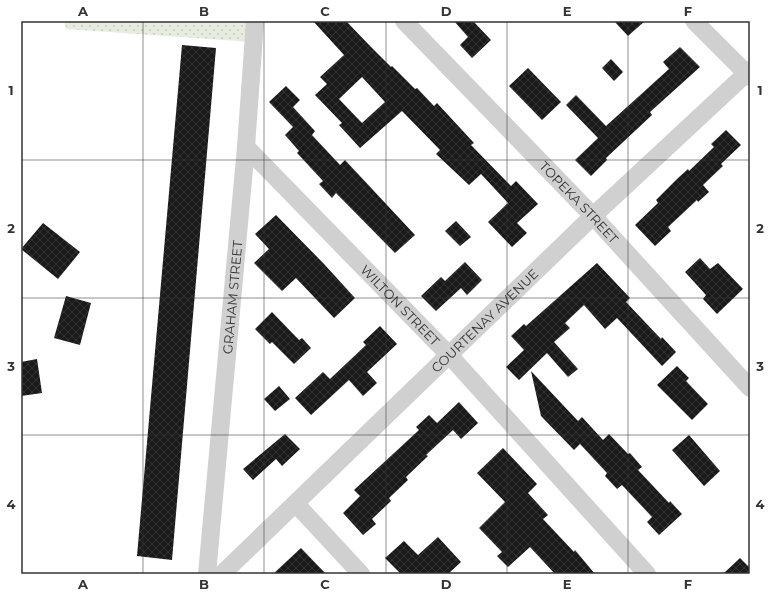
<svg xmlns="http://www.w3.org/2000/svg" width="771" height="595" font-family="Montserrat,sans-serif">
<defs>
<pattern id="park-dots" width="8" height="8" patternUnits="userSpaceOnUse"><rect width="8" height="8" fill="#e6ecdf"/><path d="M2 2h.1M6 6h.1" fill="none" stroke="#c6cbc0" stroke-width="1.8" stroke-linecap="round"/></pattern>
<pattern id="building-cross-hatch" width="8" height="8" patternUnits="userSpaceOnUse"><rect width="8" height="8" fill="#1a1a1a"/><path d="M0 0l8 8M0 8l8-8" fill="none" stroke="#333"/></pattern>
</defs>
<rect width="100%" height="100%" fill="#fff"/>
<!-- park -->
<path fill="url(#park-dots)" d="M 64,21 L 255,21 L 253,42 L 66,29 Z"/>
<!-- building -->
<path fill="url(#building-cross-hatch)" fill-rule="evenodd" d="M 313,21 L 346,21 L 371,47 L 391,67 L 392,66 L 415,89 L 417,88 L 434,106 L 437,103 L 474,143 L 471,145 L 511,186 L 516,181 L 538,204 L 517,223 L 527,233 L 512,247 L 488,222 L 508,203 L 481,174 L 469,185 L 436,154 L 440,150 L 402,111 L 360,148 L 339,125 L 342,123 L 315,95 L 327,84 L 320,77 L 344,55 ZM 362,77 L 385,102 L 362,123 L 339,99 Z
M 454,21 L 473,21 L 491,40 L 472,58 L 460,45 L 468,37 Z
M 614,21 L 645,21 L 628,36 Z
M 182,45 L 216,48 L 172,560 L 137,556 Z
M 680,47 L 700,67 L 650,112 L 652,115 L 606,158 L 607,160 L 591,176 L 575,160 L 598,138 L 566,105 L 576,95 L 606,126 L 669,69 L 663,62 Z
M 611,59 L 623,72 L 614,81 L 602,68 Z
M 528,68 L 561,102 L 542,120 L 509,86 Z
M 286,86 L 300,100 L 293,107 L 315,131 L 312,135 L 340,165 L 345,160 L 415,235 L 395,253 L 336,193 L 332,198 L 319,184 L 323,181 L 297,153 L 299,151 L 285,135 L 293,127 L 269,102 Z
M 726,130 L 741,145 L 721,164 L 723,166 L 703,185 L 709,192 L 698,202 L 697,200 L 668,227 L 671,231 L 655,246 L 635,225 L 658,203 L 656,200 L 677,179 L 688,169 L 689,171 L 714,147 L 711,144 Z
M 276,215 L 324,264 L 355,298 L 334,318 L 296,278 L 282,291 L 254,263 L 269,249 L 255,234 Z
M 456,221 L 471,237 L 460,246 L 445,231 Z
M 43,223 L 80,252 L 58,279 L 21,249 Z
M 700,258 L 710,269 L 718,263 L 743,289 L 717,314 L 703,299 L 706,295 L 685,272 Z
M 465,262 L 482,280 L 467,295 L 461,288 L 436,311 L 421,296 L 441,277 L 445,281 Z
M 597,263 L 630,298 L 626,302 L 661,339 L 662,337 L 676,352 L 662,366 L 617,318 L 605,329 L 584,305 L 565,323 L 570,328 L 554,342 L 578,369 L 568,377 L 547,353 L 519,380 L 506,367 L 524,350 L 511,336 L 524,324 L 526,326 Z
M 66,296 L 91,303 L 80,345 L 54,338 Z
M 272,312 L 299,340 L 302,338 L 311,348 L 294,364 L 272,342 L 270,344 L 255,329 Z
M 380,326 L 397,344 L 367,372 L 377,383 L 363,396 L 349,380 L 311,415 L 295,398 L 323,372 L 330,379 L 366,345 L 363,342 Z
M 37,359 L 42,393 L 21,396 L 21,362 Z
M 677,366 L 689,378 L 686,381 L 708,404 L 692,420 L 657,385 Z
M 531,371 L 578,421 L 582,417 L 603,440 L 609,434 L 628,454 L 630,453 L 642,467 L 638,470 L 669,503 L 670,501 L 682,514 L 659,535 L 647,522 L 652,517 L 622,485 L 617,489 L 605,476 L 607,473 L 580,444 L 574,450 L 541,416 Z
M 279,386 L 290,399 L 275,411 L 264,399 Z
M 459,402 L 478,423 L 461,439 L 453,430 L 426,455 L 428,456 L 406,477 L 408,480 L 389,498 L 391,501 L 372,519 L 376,524 L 363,535 L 343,513 L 360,496 L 354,490 L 419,430 L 416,427 L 429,415 L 437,423 Z
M 285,434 L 300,449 L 282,466 L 276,459 L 253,480 L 243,469 Z
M 689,435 L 720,471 L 704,486 L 672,450 Z
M 503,448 L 537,484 L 528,493 L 548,515 L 543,519 L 574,552 L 575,550 L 595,574 L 555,574 L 530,547 L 508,567 L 497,556 L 502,552 L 479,528 L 505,502 L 477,473 Z
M 438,537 L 461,562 L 448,574 L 401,574 L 385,558 L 404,541 L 418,555 Z
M 301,548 L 326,574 L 273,574 Z
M 740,558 L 750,568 L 750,574 L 723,574 Z"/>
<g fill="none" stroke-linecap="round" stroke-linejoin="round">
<!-- minor -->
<g stroke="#d0d0d0" stroke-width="18">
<path id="s1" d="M 404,21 L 593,216 L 750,388"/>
<path d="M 694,21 L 750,77"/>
<path id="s2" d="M 246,147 L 450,356 L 647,574"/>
<path d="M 296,504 L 361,574"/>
<path id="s3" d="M 207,574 L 246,147 L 255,21"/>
<path id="s4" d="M 222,574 L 593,216 L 750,70"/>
</g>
</g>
<!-- grid -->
<path fill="none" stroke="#333" stroke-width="1" stroke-opacity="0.55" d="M 143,21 L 143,574M 264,21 L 264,574M 386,21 L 386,574M 507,21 L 507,574M 628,21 L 628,574M 21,160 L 750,160M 21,298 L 750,298M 21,435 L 750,435"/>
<g text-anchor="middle" stroke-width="4" stroke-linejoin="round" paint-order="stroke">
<!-- street labels -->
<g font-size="13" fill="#333" stroke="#fff">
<text dy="5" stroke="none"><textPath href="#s1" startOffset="252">TOPEKA STREET</textPath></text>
<text dy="5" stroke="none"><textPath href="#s3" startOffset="278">GRAHAM STREET</textPath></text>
<text dy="5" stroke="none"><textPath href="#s2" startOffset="221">WILTON STREET</textPath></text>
<text dy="5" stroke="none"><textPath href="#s4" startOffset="365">COURTENAY AVENUE</textPath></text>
</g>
</g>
<!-- border -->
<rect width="771" height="595" fill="none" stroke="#ffffff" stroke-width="44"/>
<rect x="22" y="22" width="727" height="551" fill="none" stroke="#333" stroke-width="1.5"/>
<g font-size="13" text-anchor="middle" font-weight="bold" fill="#333">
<text x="83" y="16">A</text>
<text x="204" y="16">B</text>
<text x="325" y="16">C</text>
<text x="446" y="16">D</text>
<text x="567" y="16">E</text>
<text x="688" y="16">F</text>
<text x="11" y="95">1</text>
<text x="760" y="95">1</text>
<text x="11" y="233">2</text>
<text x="760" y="233">2</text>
<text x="11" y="371">3</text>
<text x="760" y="371">3</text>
<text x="11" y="509">4</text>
<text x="760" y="509">4</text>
<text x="83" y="589">A</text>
<text x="204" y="589">B</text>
<text x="325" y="589">C</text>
<text x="446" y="589">D</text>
<text x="567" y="589">E</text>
<text x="688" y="589">F</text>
</g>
</svg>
